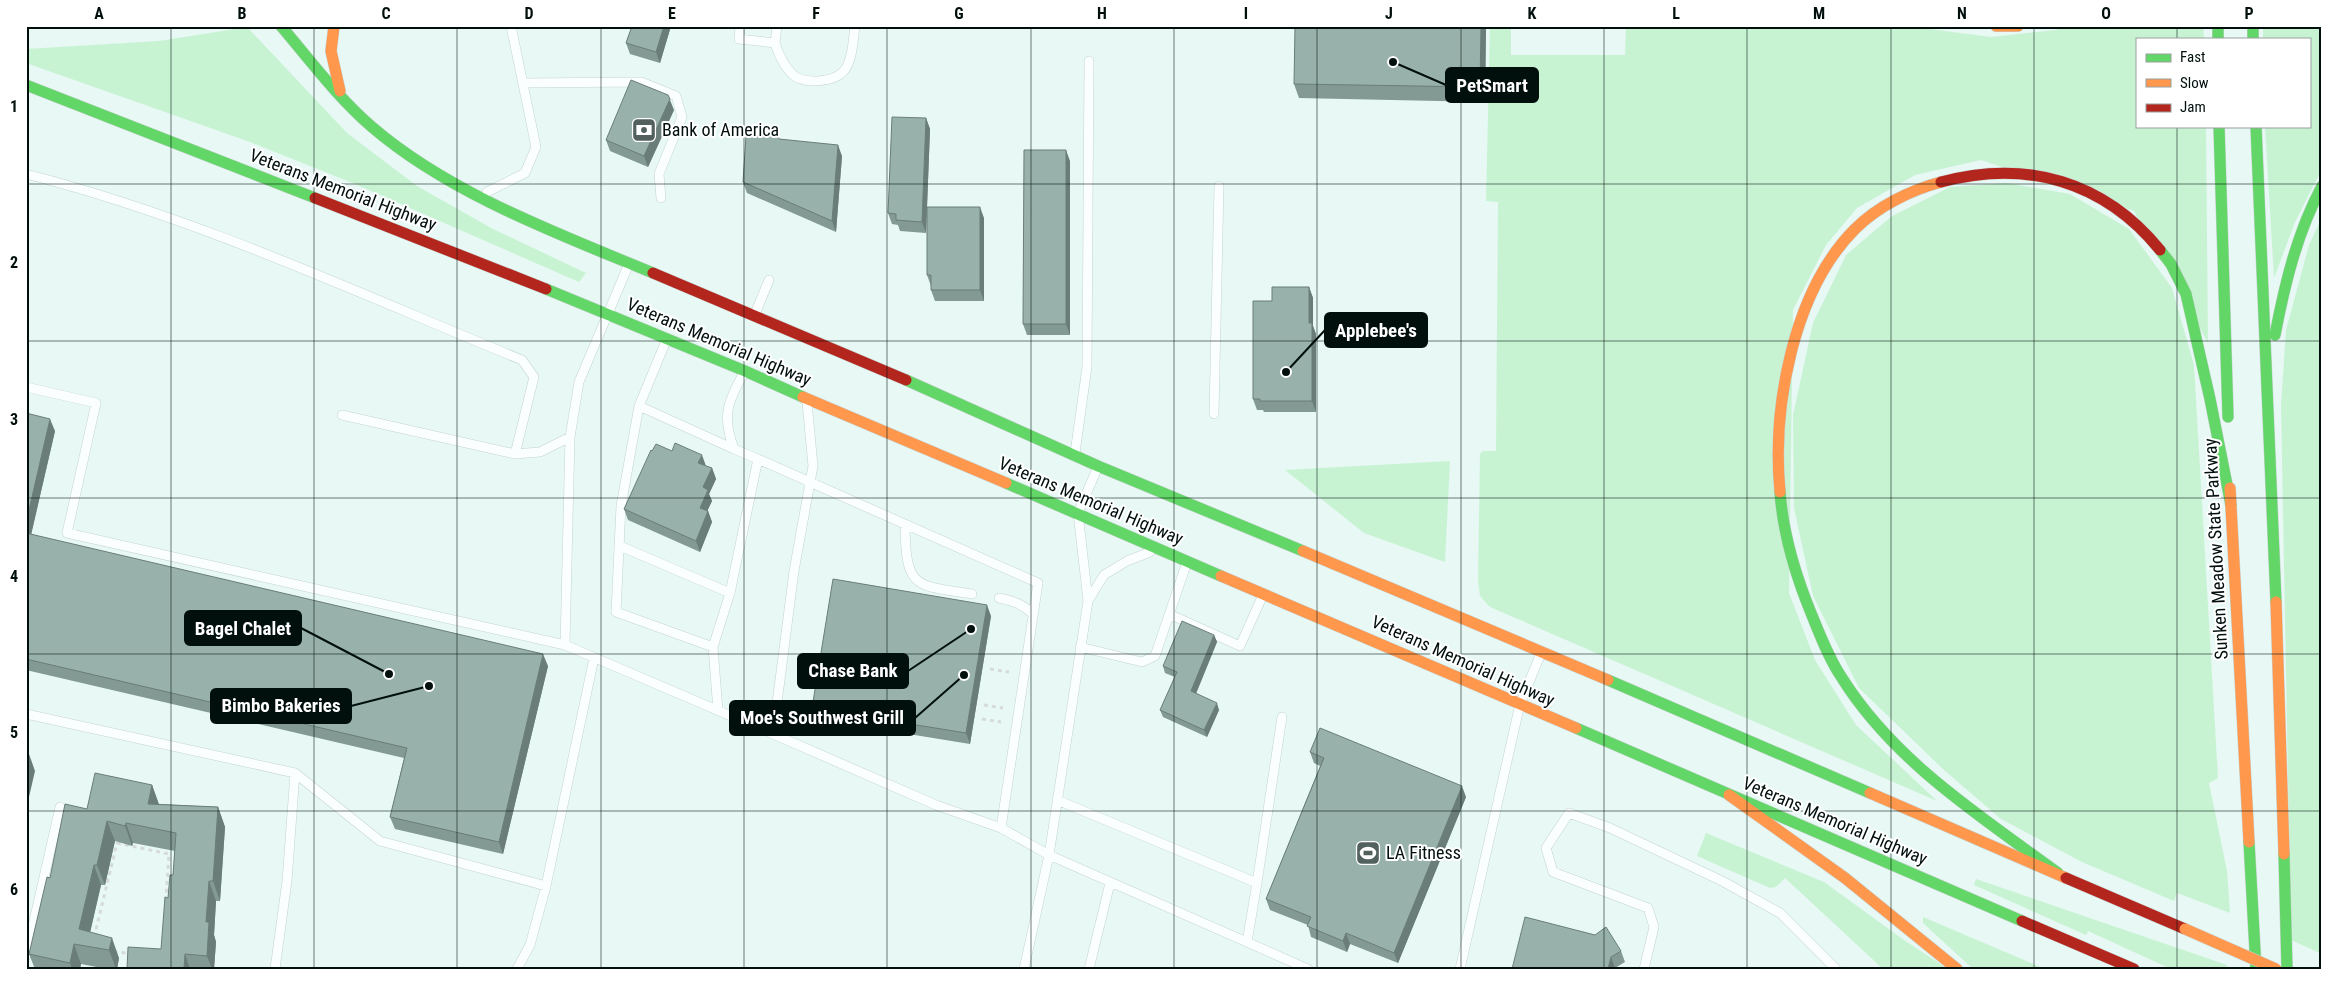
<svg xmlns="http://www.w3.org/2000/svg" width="2348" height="995" font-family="'Roboto Condensed',sans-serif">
<rect width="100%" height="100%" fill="#e7f8f5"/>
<!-- green -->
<path fill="#c8f3d3" d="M 1490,26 L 1511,26 L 1511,55 L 1625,55 L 1626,26 L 1925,26 L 1930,29 L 1991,37 L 2056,30 L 2064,26 L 2203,26 L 2204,39 L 2137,39 L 2137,126 L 2206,126 L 2208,343 L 2134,211 L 1981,160 L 1915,175 L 1857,208 L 1826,245 L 1793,310 L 1789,593 L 1815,660 L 1856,725 L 1937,801 L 1490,607 L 1480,596 L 1478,581 L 1480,454 L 1483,451 L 1496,451 L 1498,202 L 1486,201 Z
M 2263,26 L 2322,26 L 2322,169 L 2295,222 L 2274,278 L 2265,126 L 2309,126 L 2309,39 L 2263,39 Z
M 235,29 L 249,29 L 347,133 L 417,186 L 493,229 L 586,273 L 579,282 L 355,184 L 250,142 L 26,63 L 26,49 L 159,41 Z
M 2007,183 L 2070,194 L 2129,229 L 2172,288 L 2194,365 L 2218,778 L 2209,783 L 2227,871 L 2230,913 L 2177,893 L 2174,901 L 2082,862 L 2001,819 L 1945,771 L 1859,688 L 1813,596 L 1794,508 L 1793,415 L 1813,323 L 1846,255 L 1892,216 L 1950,187 Z
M 2322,217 L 2322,954 L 2291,940 L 2281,405 L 2286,330 L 2309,245 Z
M 1450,461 L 1445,562 L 1364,533 L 1285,470 Z
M 1706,833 L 1824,882 L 1904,940 L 1948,969 L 1883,969 L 1785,878 L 1776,887 L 1770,888 L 1697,856 Z
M 1976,879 L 2227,965 L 2228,969 L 2171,969 L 2088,931 L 2086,935 L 1974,885 Z
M 1923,917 L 2045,969 L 1973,969 L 1923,923 Z"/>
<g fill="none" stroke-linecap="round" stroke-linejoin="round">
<defs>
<path id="lane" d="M 740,26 L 739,39 L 775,43 L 777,26
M 775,43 C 779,55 783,65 792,74 C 803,85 833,82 843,72 C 853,61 853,40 855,26
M 523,83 L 641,82 L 676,96 L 682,117 L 659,174 L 661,198
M 26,174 C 198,218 358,293 522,360 L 534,377 L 515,454
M 487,192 L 525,173 L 536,147 L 511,26
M 755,314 L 769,280
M 666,341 L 639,406 L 621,506 L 616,612 L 713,647 L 730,593
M 26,387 L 96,403 L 67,533 L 565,645 L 773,734 L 794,571 L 813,466 L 807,402
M 639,406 L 734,449
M 1214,414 L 1219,186
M 342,415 L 515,454 L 540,452 L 570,437
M 1075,453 L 1087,367 L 1089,61
M 758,459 L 1038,583 L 1001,828
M 905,525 C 906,589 914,585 972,594
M 620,546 L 730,593 L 758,459 L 734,449 C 722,417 727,402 744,373
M 999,598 C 1013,601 1023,604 1033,614
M 1088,601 L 1104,575 L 1127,561 L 1150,552
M 1169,614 L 1240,646 L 1262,597
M 565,645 L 570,437 L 579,382 L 628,266
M 713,647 L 718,711
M 1080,647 L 1142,662 L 1155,656 L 1186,565
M 26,714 L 295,773 L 287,881 L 275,969
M 773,734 L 936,805 L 1001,828 L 1049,855 L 1308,969
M 295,773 L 380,841 L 546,886
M 1057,800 L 1257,883 L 1282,717
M 1247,942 L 1257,883
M 26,956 L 60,807
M 517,969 L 530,945 L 546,886 L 594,658
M 1024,969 L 1049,855 L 1088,601 L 1078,513 L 1097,469
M 1089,969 L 1110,883
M 1460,969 L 1520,704 L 1541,653
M 1644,969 L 1654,927 L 1648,908 L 1553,872 L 1546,848 L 1569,813 L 1610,828 L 1722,881 L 1780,913 L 1836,969"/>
<path id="fast" d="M 281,26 C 310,60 338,98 372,127 C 450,194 559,234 653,273
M 2218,26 L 2218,39
M 2253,26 L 2253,39
M 26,85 L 315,198
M 2219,126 L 2228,417
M 2256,126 L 2276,602
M 2160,250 L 2171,264 L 2186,294 L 2210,399 L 2231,505
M 546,289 L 745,371 L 803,397
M 2275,335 C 2285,283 2297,233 2322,186
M 906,380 L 1098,466 L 1303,551
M 1006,483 L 1221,576
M 1780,492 C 1783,534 1795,574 1811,613 C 1820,635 1829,659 1842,678 C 1894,761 1980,816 2058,873
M 1608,680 L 1870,793
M 1576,728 L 2022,921
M 2249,842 L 2256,969
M 2284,854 L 2287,969"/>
<path id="slow" d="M 334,26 L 331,51 L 340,91
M 1996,26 L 2018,26
M 803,397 L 1006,483
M 2230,488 L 2249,842
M 1780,492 C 1772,407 1793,291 1855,229 C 1878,206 1911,190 1941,182
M 1303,551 L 1608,680
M 1221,576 L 1576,728
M 2276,602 L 2284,854
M 1870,793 L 2066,878
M 1729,795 L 1845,878 L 1957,969"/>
<path id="jam" d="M 1941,182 C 2026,159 2104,181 2160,250
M 315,198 L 546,289
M 653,273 L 906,380
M 2066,878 L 2185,929
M 2022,921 L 2134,969"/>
</defs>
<!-- lane casing -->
<use href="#lane" stroke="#c3d4d1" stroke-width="10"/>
<!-- fast casing -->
<use href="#fast" stroke="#c8d1cf" stroke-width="12"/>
<!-- slow casing -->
<use href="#slow" stroke="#c8d1cf" stroke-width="12"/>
<!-- jam casing -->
<use href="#jam" stroke="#c8d1cf" stroke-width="12"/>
<!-- path -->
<path stroke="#d5dada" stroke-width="3" stroke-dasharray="4 4" stroke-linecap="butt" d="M 990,669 L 1009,672
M 984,705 L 1003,708
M 982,719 L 1001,722
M 117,843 L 169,854 L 162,956 L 91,950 Z"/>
<!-- lane -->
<use href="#lane" stroke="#fbfefe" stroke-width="9"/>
<!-- fast -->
<use href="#fast" stroke="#63d668" stroke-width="11"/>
<!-- slow -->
<use href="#slow" stroke="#ff974d" stroke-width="11"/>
<!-- jam -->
<use href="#jam" stroke="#b3261e" stroke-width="11"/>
<defs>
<path id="slow-bridge" d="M 2185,929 L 2276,969"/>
</defs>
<!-- slow-bridge casing -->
<use href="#slow-bridge" stroke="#c8d1cf" stroke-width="12" stroke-linecap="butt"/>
<!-- slow-bridge -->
<use href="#slow-bridge" stroke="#ff974d" stroke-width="11"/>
</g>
<!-- wall -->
<path fill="#839993" d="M 632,26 L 671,26 L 660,63 L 630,54 L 626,43 Z
M 835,26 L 849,26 L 848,28 Z
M 1486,26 L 1485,102 L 1299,98 L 1294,84 Z
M 674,110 L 648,167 L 610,151 L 606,140 Z
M 926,118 L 930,129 L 926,233 L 900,231 L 898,225 L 892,224 L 888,213 Z
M 779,139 L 842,156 L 836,232 L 747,193 L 743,182 Z
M 1070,161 L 1070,335 L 1027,335 L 1023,324 Z
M 984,218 L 984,301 L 935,301 L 931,290 L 931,286 L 927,275 Z
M 1309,287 L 1313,298 L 1313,326 L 1316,334 L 1316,412 L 1264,412 L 1263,410 L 1257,410 L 1253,399 L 1272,301 Z
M 26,413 L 55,431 L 31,534 L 548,666 L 503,854 L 395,829 L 390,817 L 404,758 L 26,670 Z
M 652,451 L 706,466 L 712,468 L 716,479 L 709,494 L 712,501 L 707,511 L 708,511 L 712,522 L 700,552 L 628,520 L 624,509 Z
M 991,616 L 970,744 L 816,719 L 812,708 Z
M 1214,635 L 1217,642 L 1196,694 L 1219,710 L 1207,737 L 1163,717 L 1160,710 L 1175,677 L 1165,673 L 1163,666 Z
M 1310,752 L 1466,797 L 1398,963 L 1350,944 L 1347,952 L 1311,937 L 1308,925 L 1270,910 L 1266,899 L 1320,766 L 1314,763 Z
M 152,785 L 159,804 L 218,807 L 225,827 L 220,901 L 216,901 L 214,935 L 216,942 L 214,969 L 127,969 L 161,949 L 168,898 L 173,875 L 175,851 L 133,843 L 132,846 L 115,841 L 105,885 L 101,885 L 90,932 L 119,958 L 117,969 L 107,969 L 81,964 L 80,969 L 35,969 L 29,954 L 50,878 L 87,809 Z
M 1621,951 L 1625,962 L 1615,968 L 1615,969 L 1512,969 Z"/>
<!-- shaded-wall -->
<path fill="#6a7d78" d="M 664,26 L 671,26 L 660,63 L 656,52 Z
M 1481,26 L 1486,26 L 1485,102 L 1480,87 Z
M 668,95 L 674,110 L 648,167 L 644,156 Z
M 926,118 L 930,129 L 926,233 L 922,222 Z
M 838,145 L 842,156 L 836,232 L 832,221 Z
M 1066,150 L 1070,161 L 1070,335 L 1066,324 Z
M 980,207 L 984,218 L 984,301 L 980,290 Z
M 1309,287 L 1313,298 L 1313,326 L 1316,334 L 1316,412 L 1312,401 L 1309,323 Z
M 50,419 L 55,431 L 29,544 L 26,538 L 26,523 Z
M 702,455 L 706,466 L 698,463 Z
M 712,468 L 716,479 L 709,494 L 712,501 L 704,518 L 700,508 L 703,487 Z
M 708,511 L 712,522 L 700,552 L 696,541 Z
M 987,605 L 991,616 L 970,744 L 966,733 Z
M 1214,635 L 1217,642 L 1194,698 L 1191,691 Z
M 543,654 L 548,666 L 503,854 L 499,842 Z
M 1217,703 L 1219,710 L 1207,737 L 1204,730 Z
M 28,751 L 35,771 L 26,810 L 26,759 Z
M 152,785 L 159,805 L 148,804 Z
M 1462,786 L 1466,797 L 1398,963 L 1394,953 Z
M 218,807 L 225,827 L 220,901 L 213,881 Z
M 107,821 L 115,841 L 105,885 L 97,865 Z
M 126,823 L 133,843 L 132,846 L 125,826 Z
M 94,865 L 101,885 L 87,946 L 79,929 Z
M 209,881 L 216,901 L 214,935 L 216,942 L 214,969 L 212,969 L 207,956 L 206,922 Z
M 1346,933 L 1350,944 L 1347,952 L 1343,941 Z
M 112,938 L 119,958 L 117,969 L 116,969 L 109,950 Z
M 74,944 L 81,964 L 80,969 L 72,969 L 70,963 Z
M 185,954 L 190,969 L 184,969 Z
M 1611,957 L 1615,968 L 1615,969 L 1608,969 Z"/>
<!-- building -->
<path fill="#98b2ab" stroke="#6a7d78" d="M 632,26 L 664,26 L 656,52 L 626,43 Z
M 1295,26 L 1481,26 L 1480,87 L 1294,84 Z
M 631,80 L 668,95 L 670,99 L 644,156 L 606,140 Z
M 892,117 L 926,118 L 922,222 L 896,220 L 896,214 L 888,213 Z
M 746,136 L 778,136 L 779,139 L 838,145 L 832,221 L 743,182 Z
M 1024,150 L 1066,150 L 1066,324 L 1023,324 Z
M 927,207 L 980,207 L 980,290 L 931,290 L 931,275 L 927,275 Z
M 1272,287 L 1309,287 L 1309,323 L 1312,323 L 1312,401 L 1260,401 L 1260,399 L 1253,399 L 1253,301 L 1272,301 Z
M 26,413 L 50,419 L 26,523 Z
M 675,443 L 702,455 L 698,463 L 712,468 L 703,487 L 708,490 L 700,508 L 708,511 L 696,541 L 624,509 L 651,450 L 652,451 L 656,444 L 672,451 Z
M 26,533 L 543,654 L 499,842 L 390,817 L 407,748 L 26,659 Z
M 833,579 L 987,605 L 966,733 L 812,708 Z
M 1182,621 L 1214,635 L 1191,691 L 1217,703 L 1204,730 L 1160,710 L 1177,672 L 1163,666 Z
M 1320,728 L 1462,786 L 1394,953 L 1346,933 L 1343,941 L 1307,926 L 1311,917 L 1266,899 L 1324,758 L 1310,752 Z
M 95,773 L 152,785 L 148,804 L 218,807 L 213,881 L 209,881 L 206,922 L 209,922 L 207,956 L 185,954 L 184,969 L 127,969 L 128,947 L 161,949 L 165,897 L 168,898 L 170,875 L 173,875 L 176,833 L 126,823 L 125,826 L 107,821 L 97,865 L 94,865 L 79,929 L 112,938 L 109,950 L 74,944 L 70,963 L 29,954 L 47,877 L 50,878 L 65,804 L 87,809 Z
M 1525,917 L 1595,935 L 1606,927 L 1621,951 L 1611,957 L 1608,969 L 1512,969 Z"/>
<!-- grid -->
<path fill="none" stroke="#010f0d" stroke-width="1" stroke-opacity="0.55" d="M 171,26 L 171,969M 314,26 L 314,969M 457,26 L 457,969M 601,26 L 601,969M 744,26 L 744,969M 887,26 L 887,969M 1031,26 L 1031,969M 1174,26 L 1174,969M 1317,26 L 1317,969M 1461,26 L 1461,969M 1604,26 L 1604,969M 1747,26 L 1747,969M 1891,26 L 1891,969M 2034,26 L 2034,969M 2177,26 L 2177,39M 2177,126 L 2177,969M 26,184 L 2322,184M 26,341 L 2322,341M 26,498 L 2322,498M 26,654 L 2322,654M 26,811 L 2322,811"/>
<!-- icons -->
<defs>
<symbol id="bank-square" viewBox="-11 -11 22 22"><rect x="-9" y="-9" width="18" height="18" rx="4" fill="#52615e" stroke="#fff"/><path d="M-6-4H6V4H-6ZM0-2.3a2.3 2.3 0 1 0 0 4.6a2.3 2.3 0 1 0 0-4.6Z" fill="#fff"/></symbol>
<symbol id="stadium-square" viewBox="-11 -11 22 22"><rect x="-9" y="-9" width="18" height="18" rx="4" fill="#52615e" stroke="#fff"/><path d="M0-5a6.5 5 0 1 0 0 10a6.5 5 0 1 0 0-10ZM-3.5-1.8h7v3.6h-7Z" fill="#fff"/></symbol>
</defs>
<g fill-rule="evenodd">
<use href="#bank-square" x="630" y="116" width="28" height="28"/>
<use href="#stadium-square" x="1354" y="839" width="28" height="28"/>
</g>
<g text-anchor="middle" stroke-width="4" stroke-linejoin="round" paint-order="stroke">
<!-- poi labels -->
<g font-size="18" fill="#010f0d" stroke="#fff" text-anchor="start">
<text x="662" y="136">Bank of America</text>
<text x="1386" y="859">LA Fitness</text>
</g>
<!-- street labels -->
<g font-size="18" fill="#010f0d" stroke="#fff">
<text transform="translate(343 190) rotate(21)" y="6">Veterans Memorial Highway</text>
<text transform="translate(719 342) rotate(23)" y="6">Veterans Memorial Highway</text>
<text transform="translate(1091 501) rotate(23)" y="6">Veterans Memorial Highway</text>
<text transform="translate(2216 549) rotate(-93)" y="6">Sunken Meadow State Parkway</text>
<text transform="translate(1463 661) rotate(24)" y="6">Veterans Memorial Highway</text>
<text transform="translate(1835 821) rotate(23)" y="6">Veterans Memorial Highway</text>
</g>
</g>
<!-- callouts -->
<path fill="none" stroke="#010f0d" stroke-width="2" d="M1393 62L1446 85M1286 372L1325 330M389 674L301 628M971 629L908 671M429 686L351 706M964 675L915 718"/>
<g fill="#010f0d" stroke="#fff" stroke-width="2">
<circle cx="1393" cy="62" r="5"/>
<circle cx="1286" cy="372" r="5"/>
<circle cx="389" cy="674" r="5"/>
<circle cx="971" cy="629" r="5"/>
<circle cx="429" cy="686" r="5"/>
<circle cx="964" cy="675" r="5"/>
</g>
<g fill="#010f0d" stroke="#010f0d" stroke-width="2">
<rect x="1446" y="68" width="92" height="34" rx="5"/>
<rect x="1325" y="313" width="102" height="34" rx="5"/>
<rect x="185" y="611" width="116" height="34" rx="5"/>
<rect x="798" y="654" width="110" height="34" rx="5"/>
<rect x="211" y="689" width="140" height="34" rx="5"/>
<rect x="730" y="701" width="185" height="34" rx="5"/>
</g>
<g font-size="19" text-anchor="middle" font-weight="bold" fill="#fff">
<text x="1492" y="92">PetSmart</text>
<text x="1376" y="337">Applebee's</text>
<text x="243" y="635">Bagel Chalet</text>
<text x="853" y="677">Chase Bank</text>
<text x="281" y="712">Bimbo Bakeries</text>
<text x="822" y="724">Moe's Southwest Grill</text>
</g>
<!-- border -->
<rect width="2348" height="995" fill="none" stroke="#ffffff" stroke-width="55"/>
<!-- legend -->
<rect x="2136" y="38" width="175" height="90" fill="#ffffff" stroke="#999f9e"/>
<rect x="2146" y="54" width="25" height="8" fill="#63d668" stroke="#999f9e"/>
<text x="2180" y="62" font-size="15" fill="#010f0d">Fast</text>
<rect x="2146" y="79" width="25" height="8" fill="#ff974d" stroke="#999f9e"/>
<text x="2180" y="88" font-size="15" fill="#010f0d">Slow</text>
<rect x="2146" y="104" width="25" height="8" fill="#b3261e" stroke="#999f9e"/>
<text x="2180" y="112" font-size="15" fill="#010f0d">Jam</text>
<rect x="28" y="28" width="2292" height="940" fill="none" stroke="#010f0d" stroke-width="2"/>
<g font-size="16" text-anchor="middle" font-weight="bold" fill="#010f0d">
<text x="99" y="19">A</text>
<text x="242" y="19">B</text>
<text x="386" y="19">C</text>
<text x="529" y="19">D</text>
<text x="672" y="19">E</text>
<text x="816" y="19">F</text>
<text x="959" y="19">G</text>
<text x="1102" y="19">H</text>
<text x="1246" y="19">I</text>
<text x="1389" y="19">J</text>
<text x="1532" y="19">K</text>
<text x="1676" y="19">L</text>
<text x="1819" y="19">M</text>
<text x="1962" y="19">N</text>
<text x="2106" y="19">O</text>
<text x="2249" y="19">P</text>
<text x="14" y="112">1</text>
<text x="14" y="268">2</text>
<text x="14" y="425">3</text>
<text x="14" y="582">4</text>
<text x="14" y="738">5</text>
<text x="14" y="895">6</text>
</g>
</svg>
